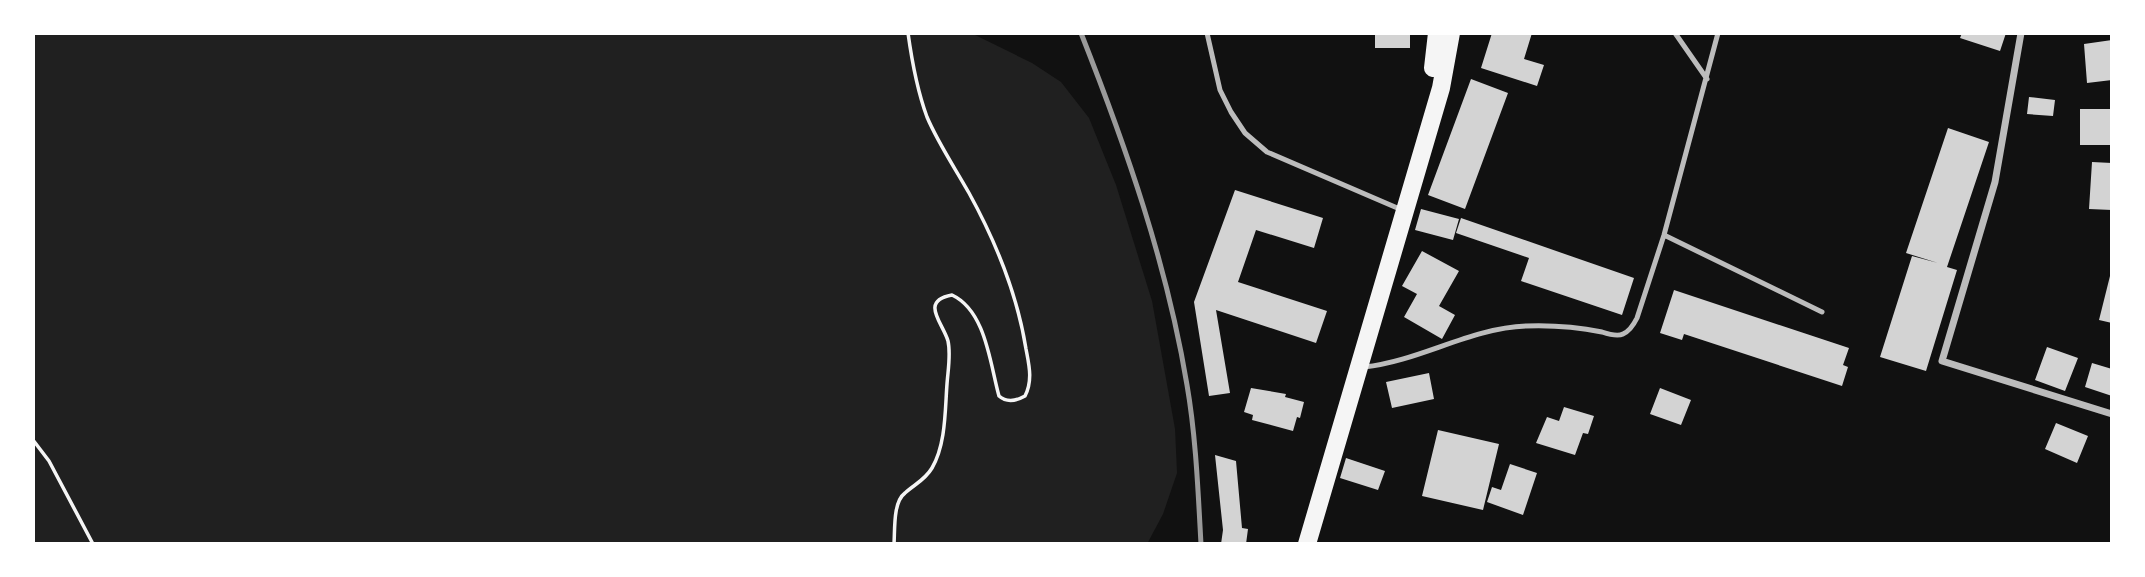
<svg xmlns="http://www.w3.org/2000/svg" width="2145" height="577" font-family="'Exo 2',sans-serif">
<rect width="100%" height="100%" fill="#111"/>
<!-- green -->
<path fill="#202020" d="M 33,33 L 971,33 L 1032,63 L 1061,82 L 1089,118 L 1116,185 L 1152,301 L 1175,429 L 1177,473 L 1163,514 L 1147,544 L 33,544 Z"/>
<!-- building -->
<path fill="#d3d3d3" d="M 1375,33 L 1410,33 L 1410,48 L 1375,48 Z
M 1492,33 L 1532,33 L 1524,59 L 1544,65 L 1537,86 L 1481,68 Z
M 1962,33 L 2006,33 L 2000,51 L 1960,38 Z
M 2112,40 L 2112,80 L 2087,83 L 2084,44 Z
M 1471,79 L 1508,93 L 1465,209 L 1428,195 Z
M 2029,97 L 2055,100 L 2053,116 L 2027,114 Z
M 2080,109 L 2112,109 L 2112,145 L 2080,145 Z
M 1948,128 L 1989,142 L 1947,267 L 1957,270 L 1926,371 L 1880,357 L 1912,256 L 1938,263 L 1906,253 Z
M 2092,162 L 2112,163 L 2112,210 L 2089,209 Z
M 1235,190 L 1323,218 L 1314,248 L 1256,230 L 1238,282 L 1327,311 L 1316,343 L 1216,310 L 1230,393 L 1209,396 L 1194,302 Z
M 1421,209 L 1459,219 L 1453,240 L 1415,230 Z
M 1461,218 L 1634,278 L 1622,315 L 1521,281 L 1529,258 L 1456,233 Z
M 1422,251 L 1459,271 L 1439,306 L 1455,315 L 1442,339 L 1404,317 L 1417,294 L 1402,286 Z
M 2111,272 L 2112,272 L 2112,323 L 2099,320 Z
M 1674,290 L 1849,348 L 1843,365 L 1848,367 L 1842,386 L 1684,334 L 1682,340 L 1660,333 Z
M 2047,347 L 2078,358 L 2065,391 L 2035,380 Z
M 2092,363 L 2112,369 L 2112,396 L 2085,387 Z
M 1429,373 L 1434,399 L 1392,408 L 1386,382 Z
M 1251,388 L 1286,394 L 1285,397 L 1304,402 L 1300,418 L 1297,417 L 1293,431 L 1252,420 L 1253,415 L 1244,412 Z
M 1660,388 L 1691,400 L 1681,425 L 1650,414 Z
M 1564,407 L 1594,416 L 1588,434 L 1583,433 L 1575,455 L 1536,443 L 1547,417 L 1559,421 Z
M 2056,423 L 2088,436 L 2077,463 L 2045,449 Z
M 1438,430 L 1499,444 L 1483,510 L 1422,496 Z
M 1215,455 L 1236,461 L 1242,528 L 1248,529 L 1246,544 L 1221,544 L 1223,530 Z
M 1346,458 L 1385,471 L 1378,490 L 1340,478 Z
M 1510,464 L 1537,473 L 1523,515 L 1487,502 L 1492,487 L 1501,490 Z"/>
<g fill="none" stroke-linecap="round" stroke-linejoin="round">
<!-- path -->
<path stroke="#f5f5f5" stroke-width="3.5" d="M 33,440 L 49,461 L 93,544
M 894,544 C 895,529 893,502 905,493 C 915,484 925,480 932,468 C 946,444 945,410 947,384 C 948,370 951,354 948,341 C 943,323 919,301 952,295 C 986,311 990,364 999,396 C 1007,403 1016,401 1025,396 C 1033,380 1029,365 1026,349 C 1017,293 996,242 969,193 C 955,168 938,143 927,117 C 917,90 912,62 908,33"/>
<!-- service -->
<path stroke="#bcbcbc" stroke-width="5" d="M 1207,33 L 1220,90 L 1231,112 L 1245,133 L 1267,152 L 1402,210
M 1675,33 L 1707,79
M 1664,235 L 1822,312
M 1364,367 C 1420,361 1470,328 1526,326 C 1552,325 1577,327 1602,332 C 1608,334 1617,337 1623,334 C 1630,331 1634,324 1637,318 L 1664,235 L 1718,33"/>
<!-- minor -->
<path stroke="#bcbcbc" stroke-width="7" d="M 2021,33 L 1995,182 L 1942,361 L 2112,414"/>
<!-- primary -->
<path stroke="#f5f5f5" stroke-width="18" d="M 1433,68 L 1437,33
M 1307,544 L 1441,88 L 1451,33"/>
<!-- rail -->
<path stroke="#9a9a9a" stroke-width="5" d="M 1081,33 C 1126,147 1167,264 1187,385 C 1196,437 1198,491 1201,544"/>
</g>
<!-- border -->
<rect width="2145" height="577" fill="none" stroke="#ffffff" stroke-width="70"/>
</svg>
